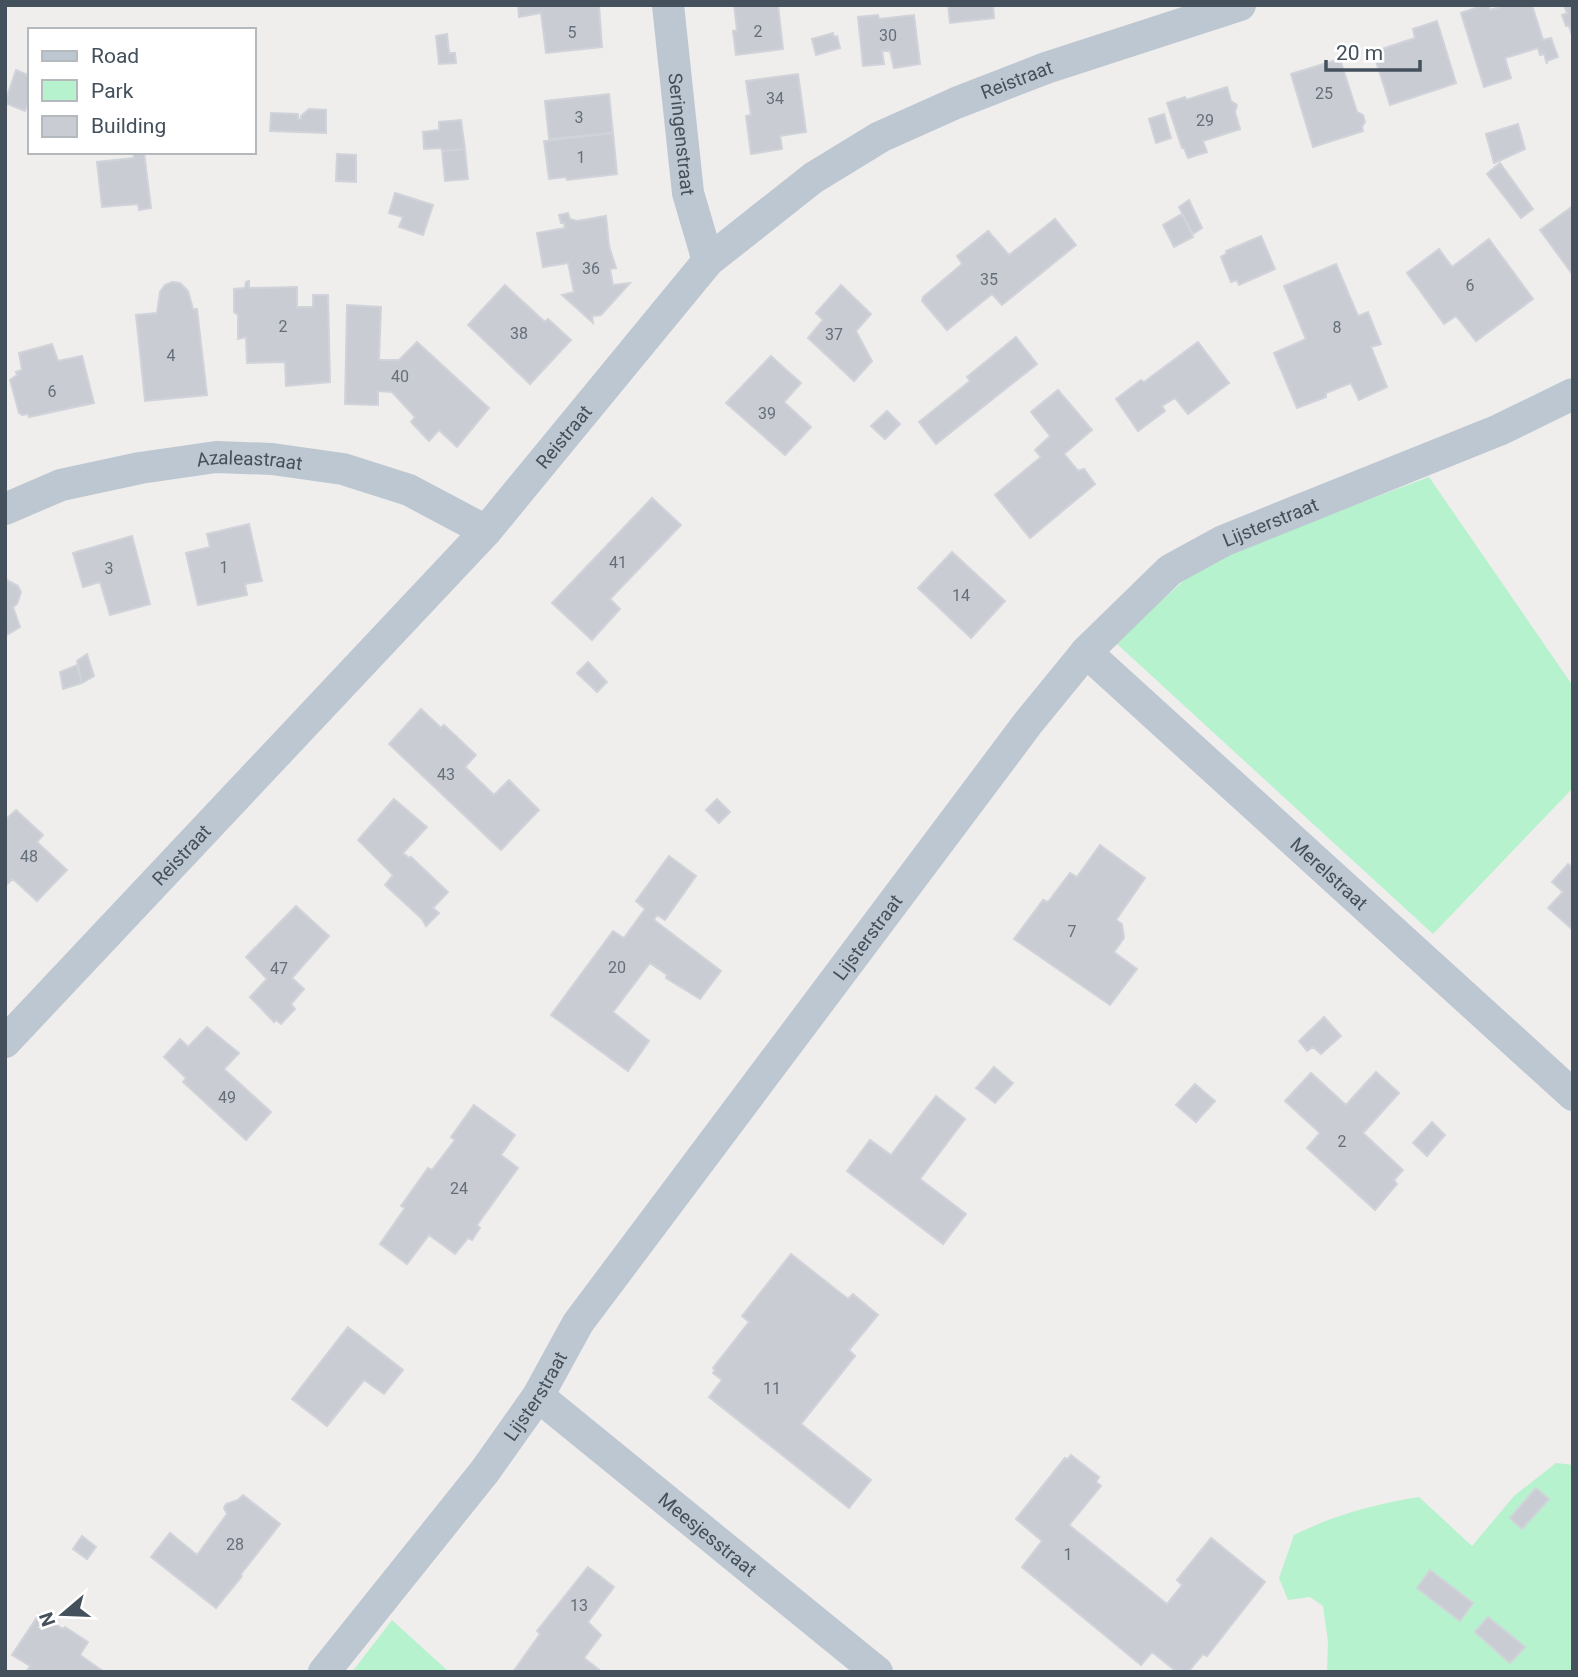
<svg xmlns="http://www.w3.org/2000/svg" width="1578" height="1677" font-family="Roboto,sans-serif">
<rect width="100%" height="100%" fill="#f0eded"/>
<!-- green -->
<path fill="#b6f2ce" d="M 1429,477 L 1573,686 L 1573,788 L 1433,934 L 1117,644 L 1131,628 L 1191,574 L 1243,547 Z
M 1556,1463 L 1573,1465 L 1573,1672 L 1327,1672 L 1328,1642 L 1323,1606 L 1310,1597 L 1288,1600 L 1279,1578 L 1294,1535 C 1334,1515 1375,1504 1419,1497 L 1472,1546 L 1514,1496 Z
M 392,1620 L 449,1672 L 352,1672 Z"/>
<!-- building -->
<path fill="#c9ccd2" stroke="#d0d3d9" stroke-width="2" d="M 518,5 L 599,5 L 602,47 L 546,53 L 541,13 L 519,17 Z
M 734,5 L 778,5 L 783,49 L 736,55 L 733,31 L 737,30 Z
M 948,5 L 993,5 L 994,18 L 950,23 Z
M 1484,5 L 1488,5 L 1490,10 L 1507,5 L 1532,5 L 1543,40 L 1551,38 L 1558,57 L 1547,61 L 1547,64 L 1544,54 L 1540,55 L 1538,48 L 1505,58 L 1511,78 L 1484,87 L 1461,13 Z
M 1564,5 L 1573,5 L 1573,38 L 1569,26 L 1566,26 L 1562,15 L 1567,13 Z
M 878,15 L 879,19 L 914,15 L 920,64 L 894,68 L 890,51 L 882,51 L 884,64 L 863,66 L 858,17 Z
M 1437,21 L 1456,83 L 1390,105 L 1373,52 L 1415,38 L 1413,29 Z
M 833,33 L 834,37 L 837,36 L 840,48 L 816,55 L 812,39 Z
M 447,34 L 449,53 L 455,53 L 456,63 L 439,64 L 436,36 Z
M 1340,59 L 1357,112 L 1363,115 L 1365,122 L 1362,127 L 1363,131 L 1313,147 L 1291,74 Z
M 16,70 L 30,76 L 30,100 L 25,111 L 5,103 Z
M 798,74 L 806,132 L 780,136 L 782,149 L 751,154 L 746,116 L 751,115 L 746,81 Z
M 1227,87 L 1231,101 L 1237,105 L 1235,112 L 1240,129 L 1203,141 L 1207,152 L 1188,158 L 1184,148 L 1182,148 L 1167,103 L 1185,97 L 1186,100 Z
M 609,94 L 613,133 L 549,139 L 545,101 Z
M 309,109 L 326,110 L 326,133 L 270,131 L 271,113 L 298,114 L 298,119 L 301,119 L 301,116 Z
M 1164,114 L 1171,138 L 1156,143 L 1149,119 Z
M 461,120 L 465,149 L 442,151 L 441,148 L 424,149 L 423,132 L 439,130 L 439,122 Z
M 1518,124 L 1525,149 L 1494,163 L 1486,134 Z
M 613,133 L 617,174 L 567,180 L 566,177 L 549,179 L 544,141 Z
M 465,149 L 468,179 L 445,181 L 442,151 Z
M 133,152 L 144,152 L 151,208 L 139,210 L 138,204 L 102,207 L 97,162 L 134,158 Z
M 337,154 L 356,155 L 356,182 L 336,181 Z
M 1500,163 L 1533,209 L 1521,218 L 1487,174 Z
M 395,193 L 433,205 L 423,235 L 399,227 L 403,217 L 389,213 Z
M 1189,200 L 1202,228 L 1193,234 L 1179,207 Z
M 1573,206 L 1573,275 L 1540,230 Z
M 568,213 L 570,219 L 577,221 L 606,216 L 609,246 L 616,268 L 610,269 L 613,285 L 630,283 L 601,315 L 592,316 L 593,323 L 562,295 L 574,292 L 568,263 L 543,267 L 537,233 L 565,228 L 564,223 L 561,223 L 559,215 Z
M 1182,214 L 1193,237 L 1174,247 L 1163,225 Z
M 1055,219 L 1076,245 L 1002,305 L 992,294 L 947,330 L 922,301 L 923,297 L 962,264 L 957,256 L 988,231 L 1009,255 Z
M 1261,236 L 1275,269 L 1239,285 L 1237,280 L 1231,282 L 1221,257 L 1227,253 L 1226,251 Z
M 1489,239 L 1533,299 L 1476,341 L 1456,316 L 1444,324 L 1407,273 L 1439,249 L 1452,267 Z
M 1336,264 L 1358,316 L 1368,312 L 1381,344 L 1371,347 L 1387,387 L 1359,400 L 1351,383 L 1326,393 L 1326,397 L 1297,408 L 1274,353 L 1306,339 L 1284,286 Z
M 249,281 L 249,288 L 297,287 L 297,307 L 313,307 L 313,295 L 328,295 L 330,382 L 286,386 L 285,362 L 247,363 L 246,337 L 238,339 L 238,315 L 234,312 L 234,289 L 245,288 L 246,282 Z
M 172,282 L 180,283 L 188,291 L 193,309 L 197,309 L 207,395 L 145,401 L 136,315 L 157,313 L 160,292 L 165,285 Z
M 505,285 L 545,322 L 548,319 L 571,340 L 530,384 L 468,325 Z
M 841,285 L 871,314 L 856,331 L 872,361 L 854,381 L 808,338 L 823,320 L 816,313 Z
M 347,305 L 381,307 L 379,360 L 399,360 L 417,342 L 489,408 L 457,447 L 439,430 L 429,441 L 411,422 L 415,417 L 392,392 L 378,391 L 378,405 L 345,404 Z
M 1016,337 L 1037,364 L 936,444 L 919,422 L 970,381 L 967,377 Z
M 1198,342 L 1229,383 L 1188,414 L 1175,398 L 1162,406 L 1165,411 L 1138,431 L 1116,399 L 1141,380 L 1144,382 Z
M 52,344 L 58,361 L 82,356 L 94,403 L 29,417 L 28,414 L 22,415 L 19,413 L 10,380 L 17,375 L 16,372 L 22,370 L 19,353 Z
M 771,356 L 801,383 L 784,402 L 811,427 L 785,455 L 726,403 Z
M 1058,390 L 1092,430 L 1064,454 L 1078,471 L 1084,469 L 1095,484 L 1030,538 L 995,495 L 1041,457 L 1035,450 L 1050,436 L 1031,412 Z
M 887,411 L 900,424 L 885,439 L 871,426 Z
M 652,498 L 681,525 L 610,599 L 620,609 L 592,640 L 552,603 Z
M 249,524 L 262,581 L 245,584 L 247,595 L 198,605 L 186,553 L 210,547 L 207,534 Z
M 132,536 L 150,604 L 110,615 L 100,582 L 83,587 L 73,553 Z
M 952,552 L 1005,601 L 971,638 L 918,588 Z
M 5,579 L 18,586 L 21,592 L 17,604 L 13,607 L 20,627 L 5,636 Z
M 87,654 L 94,676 L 82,683 L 77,661 Z
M 588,662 L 607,682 L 597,692 L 577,673 Z
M 77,665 L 82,683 L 63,689 L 60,672 Z
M 421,709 L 441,728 L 444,725 L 476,755 L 465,767 L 494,795 L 509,780 L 539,810 L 501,850 L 389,744 Z
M 394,799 L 427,827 L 403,853 L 409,858 L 411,857 L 448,892 L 433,908 L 439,913 L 426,926 L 422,919 L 385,885 L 393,875 L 358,840 Z
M 717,799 L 730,812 L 719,823 L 706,810 Z
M 16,810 L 43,835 L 37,842 L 67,870 L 37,901 L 13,879 L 7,884 L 5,883 L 5,820 Z
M 1100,845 L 1145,878 L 1116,920 L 1122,924 L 1124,938 L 1114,952 L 1137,969 L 1110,1005 L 1014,939 L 1043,900 L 1048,902 L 1070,873 L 1077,877 Z
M 669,856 L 696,876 L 665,920 L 657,915 L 654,920 L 721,971 L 700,999 L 666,978 L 667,975 L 650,963 L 613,1012 L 649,1041 L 628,1071 L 551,1015 L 613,931 L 624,938 L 645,909 L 636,901 Z
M 1568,864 L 1573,868 L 1573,930 L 1548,908 L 1563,892 L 1552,882 Z
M 296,906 L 329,936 L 292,978 L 304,989 L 291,1004 L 295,1009 L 281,1024 L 276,1020 L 274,1022 L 250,997 L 267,979 L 246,957 Z
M 1324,1017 L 1341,1036 L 1321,1054 L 1313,1047 L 1307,1051 L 1299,1041 Z
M 207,1027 L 239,1053 L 224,1069 L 271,1112 L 246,1140 L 183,1082 L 186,1078 L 164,1057 L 180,1039 L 188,1047 Z
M 994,1067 L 1013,1083 L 995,1103 L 976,1088 Z
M 1376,1072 L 1399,1093 L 1363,1133 L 1403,1170 L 1394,1180 L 1397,1184 L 1375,1210 L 1307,1148 L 1320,1133 L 1285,1101 L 1311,1073 L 1346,1105 Z
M 1195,1084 L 1215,1101 L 1196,1122 L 1176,1105 Z
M 936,1096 L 965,1119 L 920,1179 L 966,1214 L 943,1244 L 847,1171 L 870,1140 L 891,1155 Z
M 474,1105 L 515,1135 L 501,1155 L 518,1168 L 477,1225 L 480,1228 L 472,1240 L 468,1238 L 455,1254 L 429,1235 L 407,1264 L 380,1244 L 405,1208 L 401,1206 L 428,1168 L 432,1170 L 455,1140 L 451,1137 Z
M 1432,1122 L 1445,1135 L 1427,1156 L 1413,1143 Z
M 791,1254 L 848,1299 L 853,1294 L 878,1315 L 849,1350 L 855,1356 L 801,1424 L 871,1480 L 849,1508 L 709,1397 L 722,1380 L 713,1373 L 715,1370 L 713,1368 L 749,1322 L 742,1316 Z
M 348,1327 L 403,1370 L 384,1394 L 364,1380 L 327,1426 L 292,1399 Z
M 1071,1455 L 1099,1477 L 1096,1482 L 1101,1486 L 1069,1525 L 1167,1604 L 1182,1585 L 1177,1580 L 1211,1538 L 1265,1582 L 1207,1656 L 1203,1654 L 1188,1672 L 1177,1672 L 1152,1652 L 1141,1665 L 1022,1567 L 1042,1541 L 1016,1519 L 1065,1458 L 1068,1459 Z
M 1536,1488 L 1549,1499 L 1522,1529 L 1510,1518 Z
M 243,1495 L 280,1524 L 241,1574 L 242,1576 L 216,1608 L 151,1557 L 170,1533 L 197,1555 L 227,1514 L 224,1508 L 226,1504 L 238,1500 Z
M 82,1536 L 96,1547 L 87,1559 L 73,1549 Z
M 588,1567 L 614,1587 L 588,1622 L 601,1635 L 584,1658 L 602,1672 L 513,1672 L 540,1634 L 537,1631 Z
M 1430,1570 L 1473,1603 L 1460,1621 L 1417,1588 Z
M 39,1614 L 63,1629 L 65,1627 L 88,1642 L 80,1655 L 104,1672 L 26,1672 L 30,1666 L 12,1655 Z
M 1488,1617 L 1525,1647 L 1510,1663 L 1475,1632 Z"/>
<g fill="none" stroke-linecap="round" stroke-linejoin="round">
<!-- street -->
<g stroke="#bcc7d1" stroke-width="32">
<path id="s1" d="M 668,5 L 688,193 L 708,261"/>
<path id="s2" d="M 5,509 L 61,485 L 140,468 L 216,457 L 272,459 L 343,469 L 409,490 L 486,531"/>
<path id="s3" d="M 1086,652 L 1573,1095"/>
<path id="s4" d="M 5,1042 L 486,531 L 708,261 L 813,178 L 880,137 L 956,103 L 1046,68 L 1240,5"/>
<path id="s5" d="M 538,1396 L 877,1672"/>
<path id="s6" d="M 324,1672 L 485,1471 L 538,1396 L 578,1323 L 1028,723 L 1086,652 L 1170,570 L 1223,541 L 1499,430 L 1573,394"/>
</g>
</g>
<g text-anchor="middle" stroke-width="5" stroke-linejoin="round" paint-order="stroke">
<!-- number labels -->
<g font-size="16" fill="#656f7a">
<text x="758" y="37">2</text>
<text x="572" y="38">5</text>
<text x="888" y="41">30</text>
<text x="1324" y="99">25</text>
<text x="775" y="104">34</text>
<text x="579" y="123">3</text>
<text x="1205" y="126">29</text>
<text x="581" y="163">1</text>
<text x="591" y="274">36</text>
<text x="989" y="285">35</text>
<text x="1470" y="291">6</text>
<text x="283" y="332">2</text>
<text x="1337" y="333">8</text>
<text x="519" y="339">38</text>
<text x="834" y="340">37</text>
<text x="171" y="361">4</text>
<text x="400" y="382">40</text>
<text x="52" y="397">6</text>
<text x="767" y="419">39</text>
<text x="618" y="568">41</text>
<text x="224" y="573">1</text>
<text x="109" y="574">3</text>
<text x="961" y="601">14</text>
<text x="446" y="780">43</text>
<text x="29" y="862">48</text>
<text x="1072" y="937">7</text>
<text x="617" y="973">20</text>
<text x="279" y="974">47</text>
<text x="227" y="1103">49</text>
<text x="1342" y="1147">2</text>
<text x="459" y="1194">24</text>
<text x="772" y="1394">11</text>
<text x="235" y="1550">28</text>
<text x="1068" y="1560">1</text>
<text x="579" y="1611">13</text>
</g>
<!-- street labels -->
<g font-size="19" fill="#44505c" stroke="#fff">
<text dy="7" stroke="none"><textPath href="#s4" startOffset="1412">Reistraat</textPath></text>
<text dy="7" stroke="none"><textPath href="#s1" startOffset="130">Seringenstraat</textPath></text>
<text dy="7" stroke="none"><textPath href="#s4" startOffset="824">Reistraat</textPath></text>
<text dy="7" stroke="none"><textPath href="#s2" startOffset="252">Azaleastraat</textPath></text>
<text dy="7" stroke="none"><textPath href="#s6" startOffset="1503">Lijsterstraat</textPath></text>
<text dy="7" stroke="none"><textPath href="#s4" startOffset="257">Reistraat</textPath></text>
<text dy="7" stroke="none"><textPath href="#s3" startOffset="329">Merelstraat</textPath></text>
<text dy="7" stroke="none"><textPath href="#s6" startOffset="915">Lijsterstraat</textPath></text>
<text dy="7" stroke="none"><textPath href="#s6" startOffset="348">Lijsterstraat</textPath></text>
<text dy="7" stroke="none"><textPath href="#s5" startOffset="219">Meesjesstraat</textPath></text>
</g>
</g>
<!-- border -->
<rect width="1578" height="1677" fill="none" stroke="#44505c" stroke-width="14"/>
<!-- legend -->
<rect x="28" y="28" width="228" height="126" fill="#ffffff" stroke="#b4b9be" stroke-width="2"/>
<rect x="42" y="51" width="35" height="10" fill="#bcc7d1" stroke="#b4b9be" stroke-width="2"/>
<text x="91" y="63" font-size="21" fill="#44505c">Road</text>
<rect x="42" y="80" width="35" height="21" fill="#b6f2ce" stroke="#b4b9be" stroke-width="2"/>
<text x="91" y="98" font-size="21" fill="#44505c">Park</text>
<rect x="42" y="116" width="35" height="21" fill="#c9ccd2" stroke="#b4b9be" stroke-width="2"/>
<text x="91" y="133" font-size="21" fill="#44505c">Building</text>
<!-- north arrow -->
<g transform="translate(63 1614) rotate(251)" stroke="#ffffff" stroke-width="5" paint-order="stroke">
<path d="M0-5L12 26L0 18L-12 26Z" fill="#44505c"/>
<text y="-10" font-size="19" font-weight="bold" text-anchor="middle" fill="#44505c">N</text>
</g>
<!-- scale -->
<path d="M1326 60v10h94v-10" fill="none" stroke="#44505c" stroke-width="3.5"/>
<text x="1336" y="60" font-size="21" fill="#44505c" stroke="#ffffff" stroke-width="5" paint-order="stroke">20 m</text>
</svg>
